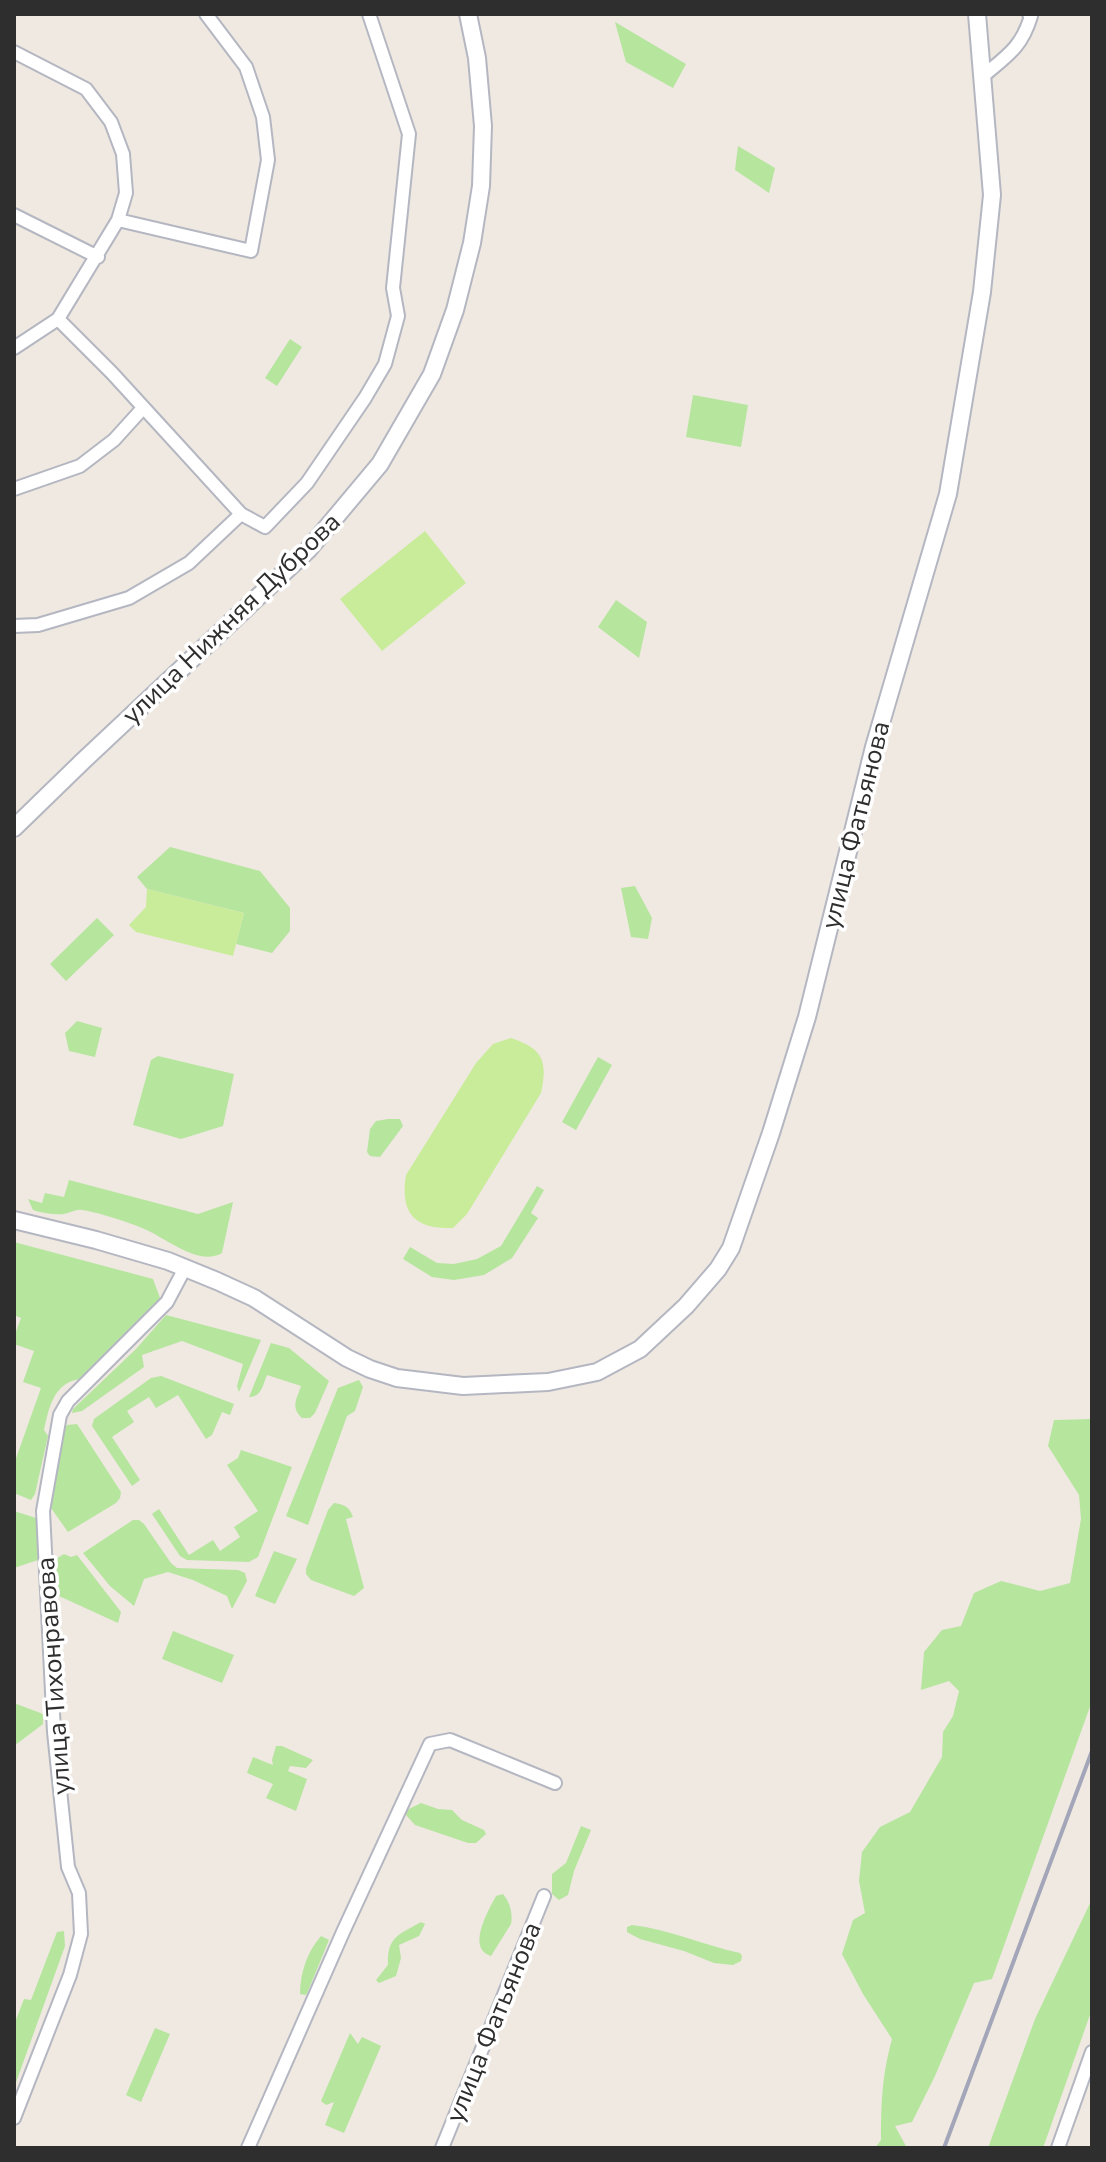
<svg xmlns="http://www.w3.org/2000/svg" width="1106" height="2162" font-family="'Nunito Sans',sans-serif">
<rect width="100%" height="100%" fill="#efe9e1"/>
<!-- green -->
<path fill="#b6e59e" d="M 615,22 L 686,64 L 673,88 L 626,62 Z
M 738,146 L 775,168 L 769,193 L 735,170 Z
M 290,339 L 302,347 L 277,386 L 265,378 Z
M 693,395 L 748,405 L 741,447 L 686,437 Z
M 616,600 L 647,622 L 639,658 L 598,627 Z
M 170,847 L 260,871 L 290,908 L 290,931 L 272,953 L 236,944 L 244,913 L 147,889 L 137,877 Z
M 635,886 L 652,918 L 648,939 L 631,937 L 621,888 Z
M 97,918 L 114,935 L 66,981 L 50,964 Z
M 77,1021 L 102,1028 L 95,1057 L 69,1051 L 65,1033 Z
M 158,1056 L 234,1074 L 223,1126 L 181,1139 L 133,1125 L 151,1060 Z
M 598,1057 L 612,1065 L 576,1130 L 562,1122 Z
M 388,1119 L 400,1119 L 403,1126 L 380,1157 L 370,1156 L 367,1152 L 370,1129 L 376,1121 Z
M 69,1180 L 198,1214 L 233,1202 L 222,1253 C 198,1267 165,1237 142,1228 C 128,1222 97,1212 82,1210 C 76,1209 70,1213 64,1214 C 54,1215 42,1213 33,1210 L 28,1199 L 42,1203 L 45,1193 L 64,1197 Z
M 537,1186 L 544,1190 L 531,1213 L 538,1218 L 512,1258 L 484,1275 L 454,1280 L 432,1277 L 403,1259 L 410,1247 L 437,1263 L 454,1264 L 477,1259 L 501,1246 Z
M 14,1242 L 153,1279 L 160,1298 L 81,1379 C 54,1382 49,1407 44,1430 L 48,1436 L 35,1494 L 31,1500 L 14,1493 L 14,1464 L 41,1388 L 23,1382 L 34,1351 L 14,1344 L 14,1337 L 21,1318 L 14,1315 Z
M 166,1315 L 261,1340 L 239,1392 L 237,1386 L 243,1364 L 182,1341 L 142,1355 L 144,1367 L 82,1411 L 72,1413 L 73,1409 L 136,1349 Z
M 271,1343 L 289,1348 L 329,1381 L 315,1413 L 310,1418 L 302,1418 C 290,1407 297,1399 301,1386 L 267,1375 C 263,1384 262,1397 249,1397 Z
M 161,1376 L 234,1404 L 230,1415 L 222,1412 L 212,1435 L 206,1439 L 178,1395 L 156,1408 L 149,1397 L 127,1411 L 134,1422 L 112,1437 L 140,1480 L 132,1486 L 92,1426 L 94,1419 L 151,1378 Z
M 359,1380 L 363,1387 L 355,1411 L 347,1416 L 308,1525 L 286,1516 L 338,1388 Z
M 1092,1419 L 1092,1701 L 992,1979 L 974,1983 L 935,2076 L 912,2122 L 895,2126 L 907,2148 L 875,2148 L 881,2140 C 881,2103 882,2076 892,2039 L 863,1994 L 842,1954 L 853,1920 L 865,1913 L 859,1881 L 862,1852 L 880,1827 L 910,1812 L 942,1757 L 943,1732 L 953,1716 L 959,1691 L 949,1681 L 921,1690 L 924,1652 L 942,1630 L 961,1626 L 974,1593 L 1001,1581 L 1040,1591 L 1070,1583 L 1081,1519 L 1079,1495 L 1048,1446 L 1054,1420 Z
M 77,1424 L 121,1492 L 120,1498 L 116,1503 L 68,1532 L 51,1508 L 64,1429 L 67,1425 Z
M 241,1450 L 292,1467 L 258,1557 L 249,1562 L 187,1560 L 180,1556 L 152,1514 L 159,1509 L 189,1555 L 213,1540 L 220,1551 L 240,1537 L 234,1527 L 258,1511 L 227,1465 L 238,1458 Z
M 334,1503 C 345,1505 349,1506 353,1517 L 346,1519 L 364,1588 L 354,1596 L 311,1580 L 306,1574 L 306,1569 L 328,1510 Z
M 14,1511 L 36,1518 L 38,1560 L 14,1568 Z
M 133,1520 L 139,1520 L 144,1524 L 171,1563 L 177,1568 L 238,1570 L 245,1573 L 247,1581 L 232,1609 L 227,1596 L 193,1580 L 168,1572 L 144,1579 L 134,1606 L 110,1586 L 83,1553 Z
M 274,1551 L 297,1559 L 275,1604 L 255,1596 Z
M 64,1554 L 71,1557 L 77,1555 L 121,1612 L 118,1623 L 59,1596 L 54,1560 Z
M 173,1631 L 234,1655 L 222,1683 L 162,1659 Z
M 14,1703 L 43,1714 L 43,1724 L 14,1746 Z
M 276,1746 L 282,1746 L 313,1760 L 306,1768 L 290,1766 L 288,1771 L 307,1779 L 296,1811 L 266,1798 L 273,1784 L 247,1773 L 253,1757 L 273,1765 L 272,1760 Z
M 421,1803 L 438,1809 L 452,1810 L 462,1820 L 484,1830 L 486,1834 L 476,1843 L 468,1843 L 415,1825 L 406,1815 L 407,1810 Z
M 581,1826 L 591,1830 L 574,1871 L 568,1895 L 559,1900 L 552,1894 L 552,1874 L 566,1863 Z
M 503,1894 C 510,1902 513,1914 511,1924 L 491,1956 C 466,1949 488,1911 496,1896 Z
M 1092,1899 L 1092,2009 L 1043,2148 L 988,2148 L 1035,2019 Z
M 421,1922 L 425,1924 L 419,1936 L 399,1945 L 401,1958 L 396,1976 L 379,1983 L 376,1980 L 388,1965 C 387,1937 398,1935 421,1922 Z
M 632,1925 C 668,1929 703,1945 740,1953 L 742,1956 L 741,1961 L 733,1965 L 714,1963 L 684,1951 L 640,1939 L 627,1932 L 627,1927 Z
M 64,1931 L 65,1946 L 14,2088 L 14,2025 L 24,1999 L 31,2000 L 57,1932 Z
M 321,1936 L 329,1940 L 308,1991 L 306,1995 L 300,1994 C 300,1973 307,1952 321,1936 Z
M 155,2028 L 170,2034 L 141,2102 L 126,2095 Z
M 350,2033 L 358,2044 L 362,2037 L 381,2046 L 344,2133 L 325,2125 L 334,2102 L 326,2105 L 321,2101 Z"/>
<!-- pitch -->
<path fill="#c9ec9a" d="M 425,531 L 466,583 L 382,651 L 340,599 Z
M 147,889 L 244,913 L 233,956 L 136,932 L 129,925 L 146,907 Z
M 511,1038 C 543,1049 548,1060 541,1093 L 467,1214 L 453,1228 C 414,1229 400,1213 406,1175 L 476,1063 L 493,1044 Z"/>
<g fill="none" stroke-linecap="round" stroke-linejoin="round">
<defs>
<path id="street" d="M 14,52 L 86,89 L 111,122 L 123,154 L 126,193 L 118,220 L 58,319 L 14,348
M 983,76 C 1007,56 1022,47 1031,16 L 1029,14
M 14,215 L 98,257
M 118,220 L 251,251 L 268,160 L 263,117 L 246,67 L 206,14
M 58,319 L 112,373 L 241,514 L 265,527 L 307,483 L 365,398 L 385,364 L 398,316 L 393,288 L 409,134 L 369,14
M 14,489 L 80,466 L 114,440 L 143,408
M 14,626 L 38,625 L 129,598 L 189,563 L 241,514
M 14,2118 L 70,1975 L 81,1934 L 79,1893 L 68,1867 L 54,1732 L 43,1511 L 60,1415 L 68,1401 L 167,1302 L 185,1268
M 248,2148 L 343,1932 L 430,1744 L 450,1740 L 555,1783
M 442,2148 L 544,1896
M 1058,2148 L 1092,2052"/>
<path id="secondary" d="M 14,828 L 83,761 L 308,550 L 380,464 L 432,374 L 455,310 L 472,243 L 481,186 L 483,126 L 477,58 L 468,14
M 14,1220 L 96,1240 L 168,1261 L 217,1281 L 254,1298 L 347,1358 L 370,1369 L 397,1378 L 463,1386 L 548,1382 L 597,1372 L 640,1349 L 686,1306 L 718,1269 L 731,1248 L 771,1133 L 807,1017 L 874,747 L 948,494 L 982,292 L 992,195 L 977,14"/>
</defs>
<!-- street casing -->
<use href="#street" stroke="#b4b7c1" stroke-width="16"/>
<!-- secondary casing -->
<use href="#secondary" stroke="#b4b7c1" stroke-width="20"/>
<!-- street -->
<use href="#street" stroke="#fff" stroke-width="12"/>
<!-- secondary -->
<use href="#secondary" stroke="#fff" stroke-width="16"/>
<!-- rail -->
<path stroke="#a3a6b8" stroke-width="4" d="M 944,2148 L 1092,1751"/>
</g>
<g text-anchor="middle" stroke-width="7" stroke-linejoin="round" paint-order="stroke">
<!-- street labels -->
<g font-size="26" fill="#2e2e2e" stroke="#fff">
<text transform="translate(231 618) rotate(-44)" y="9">улица Нижняя Дуброва</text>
<text transform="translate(855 825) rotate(-76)" y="9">улица Фатьянова</text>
<text transform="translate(53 1676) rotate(-94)" y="9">улица Тихонравова</text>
<text transform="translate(493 2022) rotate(-68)" y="9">улица Фатьянова</text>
</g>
</g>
<!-- border -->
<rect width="1106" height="2162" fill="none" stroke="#2e2e2e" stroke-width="32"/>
</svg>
